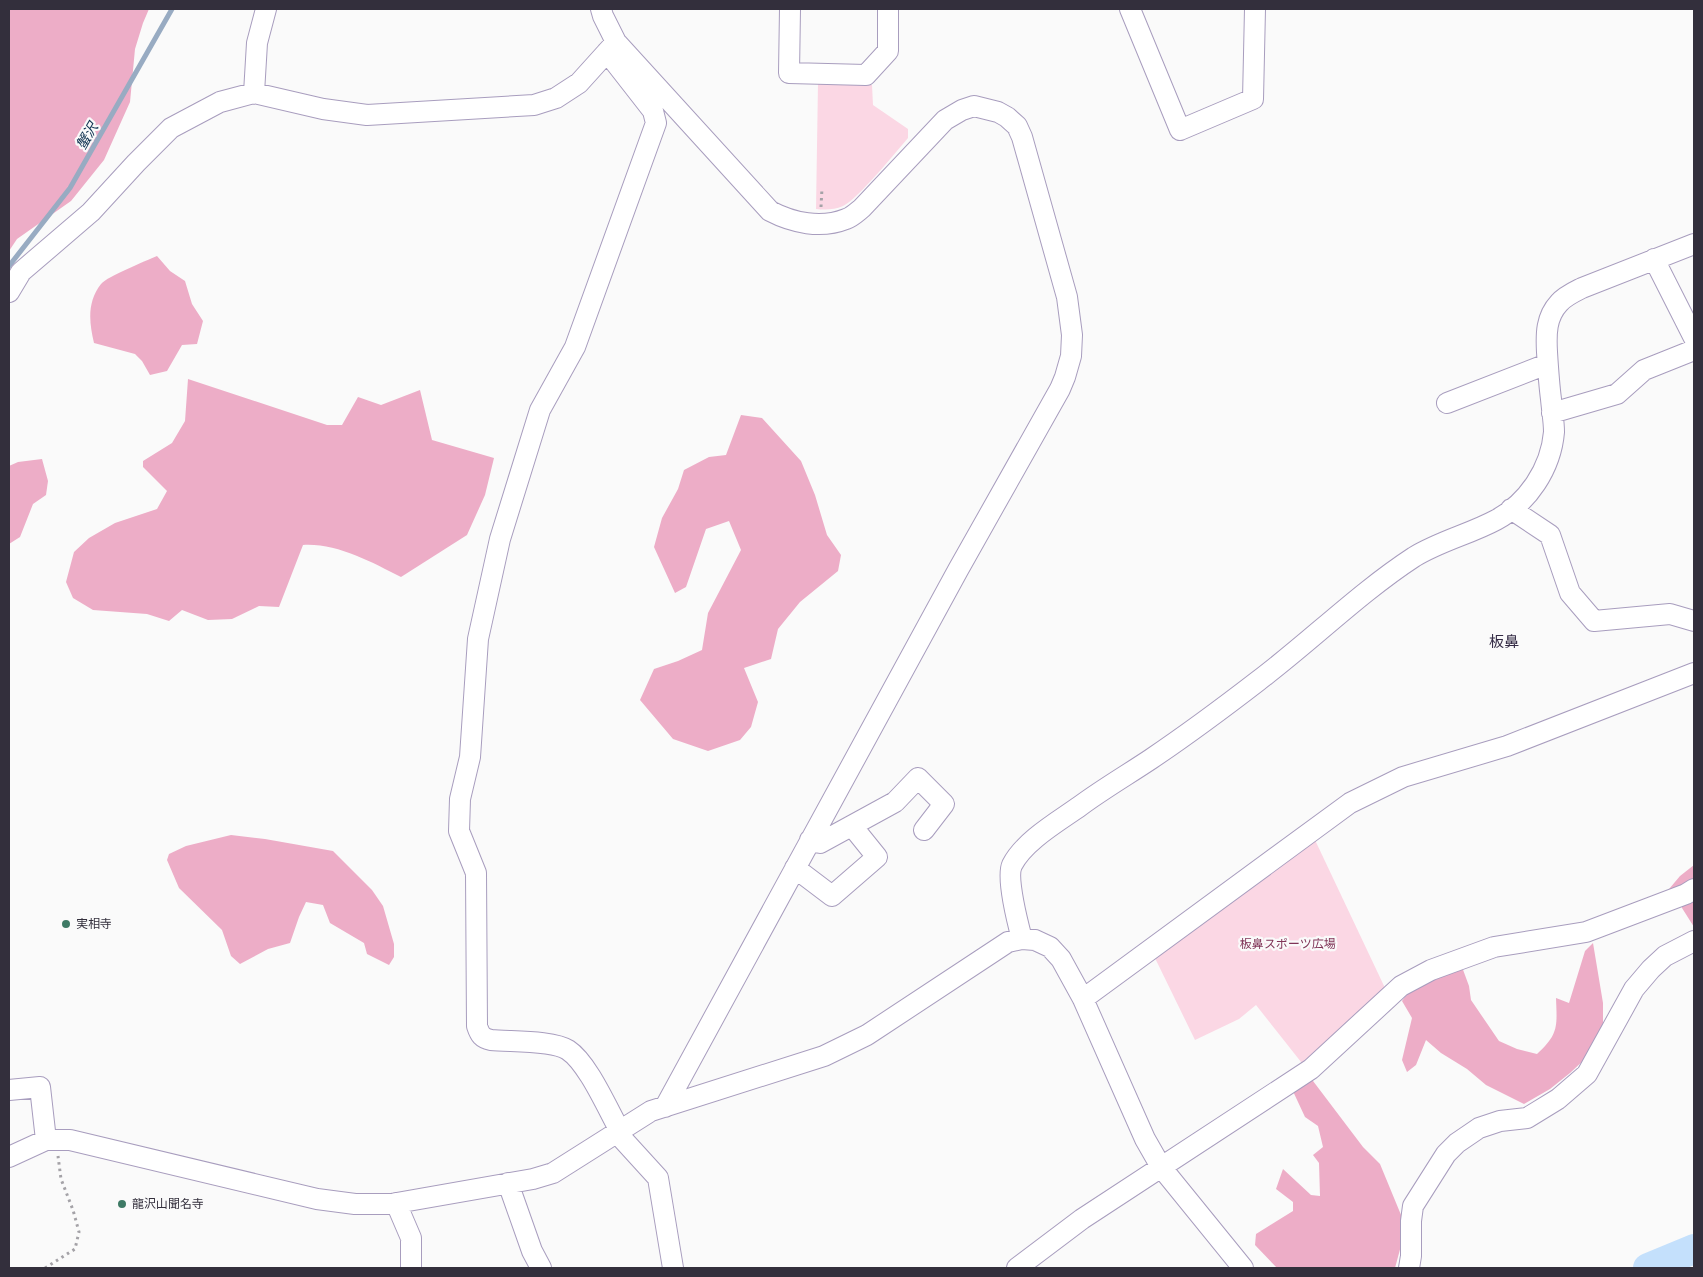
<svg xmlns="http://www.w3.org/2000/svg" width="1703" height="1277" font-family="Figtree,'Noto Sans JP',sans-serif">
<rect width="100%" height="100%" fill="#fafafa"/>
<!-- green -->
<path fill="#fbd7e4" d="M 818,83 L 872,85 L 873,105 L 908,129 L 908,138 C 895,153 858,199 843,206 C 834,210 825,210 816,209 Z
M 1315,840 L 1385,988 L 1305,1067 L 1256,1005 L 1239,1019 L 1195,1040 L 1154,956 Z"/>
<!-- forest -->
<path fill="#edadc7" d="M 9,9 L 149,9 L 143,23 L 135,49 L 130,102 L 104,160 L 71,201 L 17,239 L 9,251 Z
M 157,256 L 170,271 L 185,281 L 192,304 L 203,321 L 197,344 L 182,345 L 167,371 L 150,375 L 142,361 L 135,354 L 94,343 C 89,322 87,302 101,284 C 108,276 146,261 157,256 Z
M 188,379 L 327,425 L 342,425 L 358,397 L 381,405 L 420,390 L 432,440 L 494,458 L 485,495 L 467,535 L 401,577 C 371,562 337,543 303,545 L 279,607 L 259,606 L 232,619 L 208,620 L 182,610 L 169,621 L 147,614 L 93,610 L 73,598 L 66,582 L 74,552 L 89,538 L 115,523 L 157,509 L 167,491 L 143,467 L 143,461 L 172,443 L 185,421 Z
M 741,415 L 762,418 L 801,461 L 815,495 L 827,535 L 841,555 L 838,571 L 800,602 L 778,629 L 771,659 L 744,668 L 758,702 L 751,727 L 740,740 L 708,751 L 673,739 L 640,700 L 654,669 L 678,661 L 702,650 L 708,613 L 741,550 L 729,521 L 706,529 L 686,587 L 675,593 L 654,547 L 662,518 L 678,489 L 684,470 L 709,457 L 726,455 Z
M 42,459 L 48,481 L 46,495 L 33,504 L 20,537 L 9,544 L 9,466 L 18,462 Z
M 231,835 L 265,839 L 333,851 L 372,890 L 383,906 L 394,944 L 394,957 L 389,965 L 367,954 L 364,943 L 330,923 L 323,905 L 306,902 L 299,917 L 290,943 L 268,949 L 240,964 L 231,956 L 222,930 L 179,888 L 167,860 L 169,854 L 186,846 Z
M 1694,865 L 1694,927 L 1682,908 L 1680,890 L 1664,895 L 1680,876 Z
M 1593,943 L 1603,1003 L 1603,1026 L 1586,1058 L 1570,1073 L 1550,1089 L 1524,1104 L 1486,1085 L 1467,1069 L 1441,1053 L 1426,1040 L 1416,1065 L 1407,1072 L 1402,1060 L 1412,1018 L 1402,1001 L 1410,990 L 1462,967 L 1469,986 L 1471,1000 L 1499,1041 L 1517,1049 L 1537,1054 C 1559,1034 1557,1026 1556,998 L 1569,1003 L 1585,951 Z
M 1310,1077 L 1363,1147 L 1380,1164 L 1406,1227 L 1395,1268 L 1277,1268 L 1255,1245 L 1256,1234 L 1293,1211 L 1293,1202 L 1276,1189 L 1283,1169 L 1311,1195 L 1320,1196 L 1319,1163 L 1313,1155 L 1323,1147 L 1318,1126 L 1305,1117 L 1291,1087 Z"/>
<g fill="none" stroke-linecap="round" stroke-linejoin="round">
<!-- stream -->
<path stroke="#98abc2" stroke-width="5" d="M 9,266 L 70,188 L 172,9"/>
<!-- river -->
<path stroke="#c4e0fc" stroke-width="30" d="M 1648,1268 L 1694,1249"/>
<defs>
<path id="minor" d="M 601,9 L 603,16 L 616,42 L 770,211 C 793,223 821,229 846,219 C 852,217 857,212 862,208 L 945,120 L 962,110 L 974,106 L 998,112 L 1007,117 L 1017,126 L 1022,137 L 1067,297 L 1072,335 L 1071,356 L 1065,377 L 1060,389 L 958,570 L 665,1107
M 790,9 L 789,73 L 866,75 L 888,51 L 888,9
M 1130,9 L 1180,130 L 1253,99 L 1255,9
M 607,52 L 653,111 L 656,123 L 575,347 L 540,410 L 500,539 L 478,639 L 470,757 L 460,799 L 459,831 L 476,873 L 477,1026 C 480,1035 482,1038 491,1040 C 510,1042 553,1040 568,1050 C 588,1063 608,1110 620,1131
M 254,93 L 257,43 L 266,9
M 1654,259 L 1694,338
M 9,292 L 21,272 L 91,212 L 136,163 L 171,128 L 220,102 L 254,93 L 323,109 L 367,115 L 534,105 L 556,98 L 579,83 L 616,42
M 1447,403 L 1547,364
M 1552,413 L 1617,394 L 1644,370 L 1694,350
M 1511,509 L 1550,535 L 1570,593 L 1594,621 L 1670,614 L 1694,621
M 810,840 L 820,843 L 895,802 L 918,778 L 944,804 L 924,830
M 795,868 L 832,896 L 877,857 L 852,826
M 1022,939 C 1018,924 1006,878 1012,865 C 1024,841 1059,821 1080,806 C 1103,789 1127,775 1151,759 C 1188,734 1223,708 1258,681 C 1311,641 1359,593 1414,557 C 1440,541 1470,534 1496,520 C 1528,503 1551,468 1554,432 C 1554,422 1552,410 1551,399 C 1549,384 1548,368 1547,352 C 1546,334 1546,317 1559,303 C 1565,296 1574,292 1582,288 L 1694,244
M 1083,999 L 1350,803 L 1403,777 L 1507,746 L 1694,673
M 9,1090 L 40,1087 L 46,1140
M 617,1133 L 658,1178 L 673,1268
M 9,1157 L 46,1140 L 70,1140 L 317,1199 L 355,1204 L 391,1204 L 533,1179 L 553,1173 L 651,1111 L 824,1056 L 867,1035 L 1008,942 L 1022,939 L 1035,940 L 1050,947 L 1061,959 L 1083,999 L 1145,1139 L 1161,1167 L 1243,1268
M 508,1183 L 532,1251 L 541,1268
M 396,1203 L 411,1238 L 411,1268
M 1017,1268 L 1082,1219 L 1311,1069 L 1401,986 L 1431,970 L 1494,947 L 1586,932 L 1686,894 L 1694,889
M 1409,1268 L 1411,1256 L 1411,1221 L 1413,1206 L 1446,1154 L 1457,1143 L 1479,1128 L 1500,1121 L 1527,1118 L 1558,1099 L 1587,1074 L 1634,989 L 1651,969 L 1665,956 L 1694,941"/>
</defs>
<!-- minor casing -->
<use href="#minor" stroke="#a89dbe" stroke-width="22"/>
<!-- path -->
<path stroke="#a4a2a7" stroke-width="3" stroke-dasharray="2.5 4" stroke-linecap="butt" d="M 821,207 L 822,188
M 45,1268 L 75,1249 L 79,1232 L 73,1210 L 61,1179 L 58,1156"/>
<!-- minor -->
<use href="#minor" stroke="#fff" stroke-width="20"/>
</g>
<!-- markers -->
<g fill="#3e7a65" stroke="#fafafa" stroke-width="2">
<circle cx="66" cy="924" r="5"/>
<circle cx="122" cy="1204" r="5"/>
</g>
<g text-anchor="middle" stroke-width="4.5" stroke-linejoin="round" paint-order="stroke">
<!-- poi labels -->
<g font-size="12" fill="#332f3c" stroke="#fafafa" text-anchor="start">
<text x="76" y="928">実相寺</text>
<text x="132" y="1208">龍沢山聞名寺</text>
</g>
<!-- park labels -->
<g font-size="12" fill="#803558" stroke="#fafafa">
<text x="1288" y="948">板鼻スポーツ広場</text>
</g>
<!-- water labels -->
<g font-size="14" font-style="italic" fill="#0f3250" stroke="#fafafa">
<text transform="translate(87 136) rotate(-60)" y="5">蟹沢</text>
</g>
<!-- quarter labels -->
<g font-size="15" fill="#332a44" stroke="#fafafa">
<text x="1504" y="647">板鼻</text>
</g>
</g>
<!-- border -->
<rect width="1703" height="1277" fill="none" stroke="#332f3c" stroke-width="20"/>
</svg>
